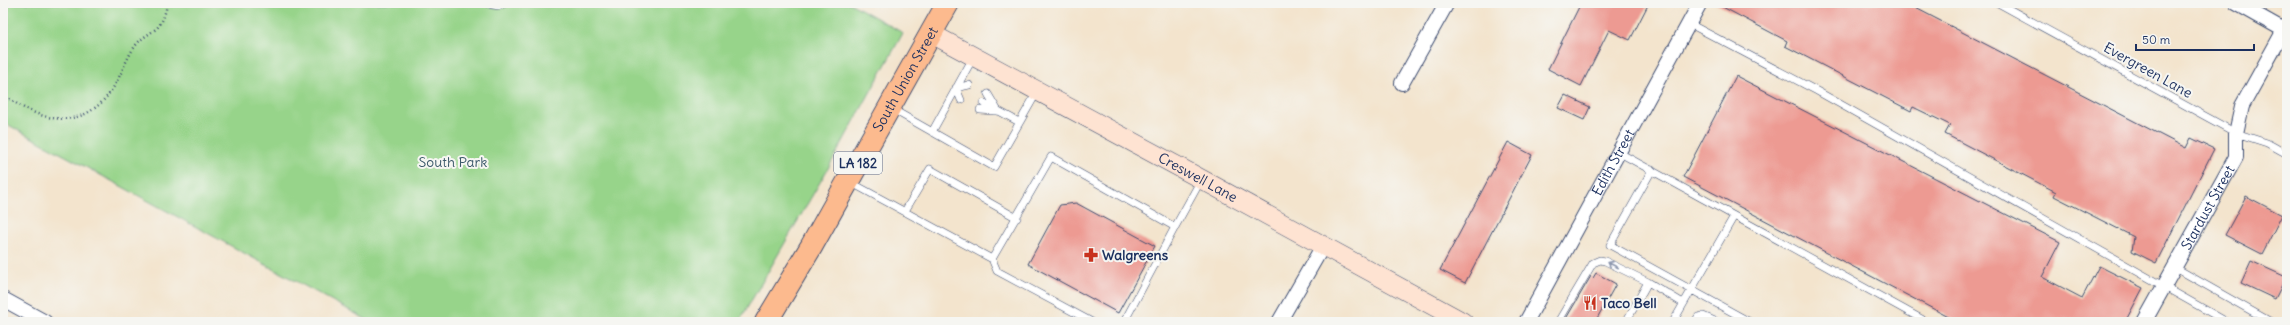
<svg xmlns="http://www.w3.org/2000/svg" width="2290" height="325" font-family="Delius,sans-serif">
<rect width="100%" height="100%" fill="#f6f6f2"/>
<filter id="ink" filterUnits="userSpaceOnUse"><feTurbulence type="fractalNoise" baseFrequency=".025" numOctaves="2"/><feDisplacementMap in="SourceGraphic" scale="8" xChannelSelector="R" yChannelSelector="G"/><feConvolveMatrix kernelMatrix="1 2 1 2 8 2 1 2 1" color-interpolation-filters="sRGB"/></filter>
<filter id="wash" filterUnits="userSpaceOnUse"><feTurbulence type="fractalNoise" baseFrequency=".012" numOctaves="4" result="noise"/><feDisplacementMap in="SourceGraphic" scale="16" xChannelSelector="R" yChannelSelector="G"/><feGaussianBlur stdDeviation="0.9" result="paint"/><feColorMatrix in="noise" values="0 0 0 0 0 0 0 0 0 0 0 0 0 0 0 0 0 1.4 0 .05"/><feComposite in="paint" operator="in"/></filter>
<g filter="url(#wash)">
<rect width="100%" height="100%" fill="#f3e4cd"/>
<!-- green -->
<path fill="#97d48a" stroke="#598274" d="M 3,3 L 850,3 L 903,33 L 830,165 L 739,322 L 371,322 L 3,122 Z"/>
<g id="blocks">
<!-- building -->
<path fill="#ed9a92" d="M 1581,3 L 1649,3 L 1630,40 L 1609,30 L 1581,86 L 1548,69 Z
M 1715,3 L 1906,3 L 2186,148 L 2191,138 L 2214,149 L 2156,263 L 2132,251 L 2134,237 L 2054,196 L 2056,192 L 1945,134 L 1950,125 L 1913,107 L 1911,111 L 1785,46 L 1787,41 Z
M 1736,76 L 2060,242 L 2042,277 L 2082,298 L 2099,266 L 2143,288 L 2125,322 L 1958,322 L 1683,177 Z
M 1565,95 L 1590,107 L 1584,120 L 1558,108 Z
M 1508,142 L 1532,155 L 1465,283 L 1440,270 Z
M 2246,196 L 2282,215 L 2262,254 L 2225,235 Z
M 1076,203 L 1155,246 L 1118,313 L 1028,264 L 1060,205 Z
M 2251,261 L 2286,277 L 2275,299 L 2241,283 Z
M 1596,273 L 1616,284 L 1595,322 L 1564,322 L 1591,276 L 1593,278 Z"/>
</g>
</g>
<g filter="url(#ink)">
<use href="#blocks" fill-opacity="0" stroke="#3b4a6f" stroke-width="1"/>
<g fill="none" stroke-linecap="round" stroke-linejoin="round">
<defs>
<path id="service" d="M 486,3 C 492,6 500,7 505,3
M 1998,3 L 2236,133 L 2267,143 L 2287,154
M 1688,23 L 1817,91 L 2227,322
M 956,88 L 969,85
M 956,88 L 961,100
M 988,94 L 998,111
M 984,103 L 1019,122
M 892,109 L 994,167 L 1037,92
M 980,110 L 995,111
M 932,132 L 974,56
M 1618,152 L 1927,322
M 1652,170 L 1610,245 L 1750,322
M 850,182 L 992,259 L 1051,157 L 1175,227 L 1201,180
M 905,211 L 930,169 L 1017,218
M 992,259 L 997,271 L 1092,322
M 2174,267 L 2271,322
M 1124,322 L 1175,227
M 1558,322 L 1593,263 L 1600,260 L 1605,261 L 1648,282
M 1626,322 L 1648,282 L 1683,303
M 1673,322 L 1734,216
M 1695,322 L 1698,317 L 1703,316 L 1717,322"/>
<g id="minor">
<path d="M 2236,3 L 2284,30"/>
<path d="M 1402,83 L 1447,3"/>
<path d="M 3,299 L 45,322"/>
<path d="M 1279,322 L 1324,244"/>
<path id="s1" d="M 1526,322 L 1700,3"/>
<path id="s2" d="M 2144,322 L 2236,157 L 2236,133 L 2242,106 L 2287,25"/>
</g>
<g id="secondary">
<path id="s3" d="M 932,34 C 1110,129 1286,225 1463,322"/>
</g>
<g id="primary">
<path id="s4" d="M 766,322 L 811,247 L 948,3"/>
</g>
</defs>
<!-- service casing -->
<use href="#service" stroke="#3b4a6f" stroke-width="8"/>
<!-- minor casing -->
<use href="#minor" stroke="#3b4a6f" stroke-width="16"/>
<!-- secondary casing -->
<use href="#secondary" stroke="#3b4a6f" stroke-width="20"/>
<!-- primary casing -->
<use href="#primary" stroke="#3b4a6f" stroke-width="24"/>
<!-- path -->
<path stroke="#3b4a6f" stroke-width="2.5" stroke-dasharray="1 3" stroke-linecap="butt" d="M 3,94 C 40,123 84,133 113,88 C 122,74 126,58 136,45 C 142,37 150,34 157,28 C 164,21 165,11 168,3"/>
<!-- service -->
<use href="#service" stroke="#fff" stroke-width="7"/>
<!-- minor -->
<use href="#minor" stroke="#fff" stroke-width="14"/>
<!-- secondary -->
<use href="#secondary" stroke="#fee3d2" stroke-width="19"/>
<!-- primary -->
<use href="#primary" stroke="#fcba8e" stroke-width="22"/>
</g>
<!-- one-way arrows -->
<defs><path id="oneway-shaft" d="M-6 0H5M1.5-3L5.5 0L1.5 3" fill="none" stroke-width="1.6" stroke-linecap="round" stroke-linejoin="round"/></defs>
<use stroke="#8d97ae" href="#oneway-shaft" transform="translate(1613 265) rotate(-153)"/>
</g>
<!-- icons -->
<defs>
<symbol id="pharmacy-bare" viewBox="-9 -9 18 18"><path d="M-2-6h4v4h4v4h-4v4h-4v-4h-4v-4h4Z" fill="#c8321e" stroke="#f6f6f2" stroke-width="2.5" paint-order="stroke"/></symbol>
<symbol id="restaurant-bare" viewBox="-9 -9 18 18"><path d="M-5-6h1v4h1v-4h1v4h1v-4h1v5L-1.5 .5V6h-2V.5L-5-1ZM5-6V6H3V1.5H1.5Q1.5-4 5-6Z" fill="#c8321e" stroke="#f6f6f2" stroke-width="2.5" paint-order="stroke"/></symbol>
</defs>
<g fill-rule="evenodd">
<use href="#pharmacy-bare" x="1081" y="245" width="20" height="20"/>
<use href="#restaurant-bare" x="1580" y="293" width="20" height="20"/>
</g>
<g text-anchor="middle" stroke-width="4" stroke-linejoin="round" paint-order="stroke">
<!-- shield labels -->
<rect fill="#f6f6f2" stroke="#5d6b8a" stroke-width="1" x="834" y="152" width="48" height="22" rx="3"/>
<g font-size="13" font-weight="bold" fill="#1b2f5e">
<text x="858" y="168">LA 182</text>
</g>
<!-- street labels -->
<g font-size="14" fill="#1b2f5e" stroke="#f6f6f2">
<text transform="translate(2148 70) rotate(29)" y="5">Evergreen Lane</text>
<text dy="5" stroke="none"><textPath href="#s4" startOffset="280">South Union Street</textPath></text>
<text dy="5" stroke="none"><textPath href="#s1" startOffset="182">Edith Street</textPath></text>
<text dy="5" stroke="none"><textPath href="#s3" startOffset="302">Creswell Lane</textPath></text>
<text dy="5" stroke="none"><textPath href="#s2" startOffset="131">Stardust Street</textPath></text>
</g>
<!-- park labels -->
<g font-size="14" fill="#3a5869" stroke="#f6f6f2">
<text x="453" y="167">South Park</text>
</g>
<!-- poi labels -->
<g font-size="14" font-weight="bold" fill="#1b2f5e" stroke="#f6f6f2" text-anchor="start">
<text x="1102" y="260">Walgreens</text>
<text x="1601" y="308">Taco Bell</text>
</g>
</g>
<!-- margin -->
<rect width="2290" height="325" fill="none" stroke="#f6f6f2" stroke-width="16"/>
<!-- scale -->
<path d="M2136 44v6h118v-6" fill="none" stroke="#1b2f5e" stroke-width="2"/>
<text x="2142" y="44" font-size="12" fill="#1b2f5e" stroke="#f6f6f2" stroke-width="3" paint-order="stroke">50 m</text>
</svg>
